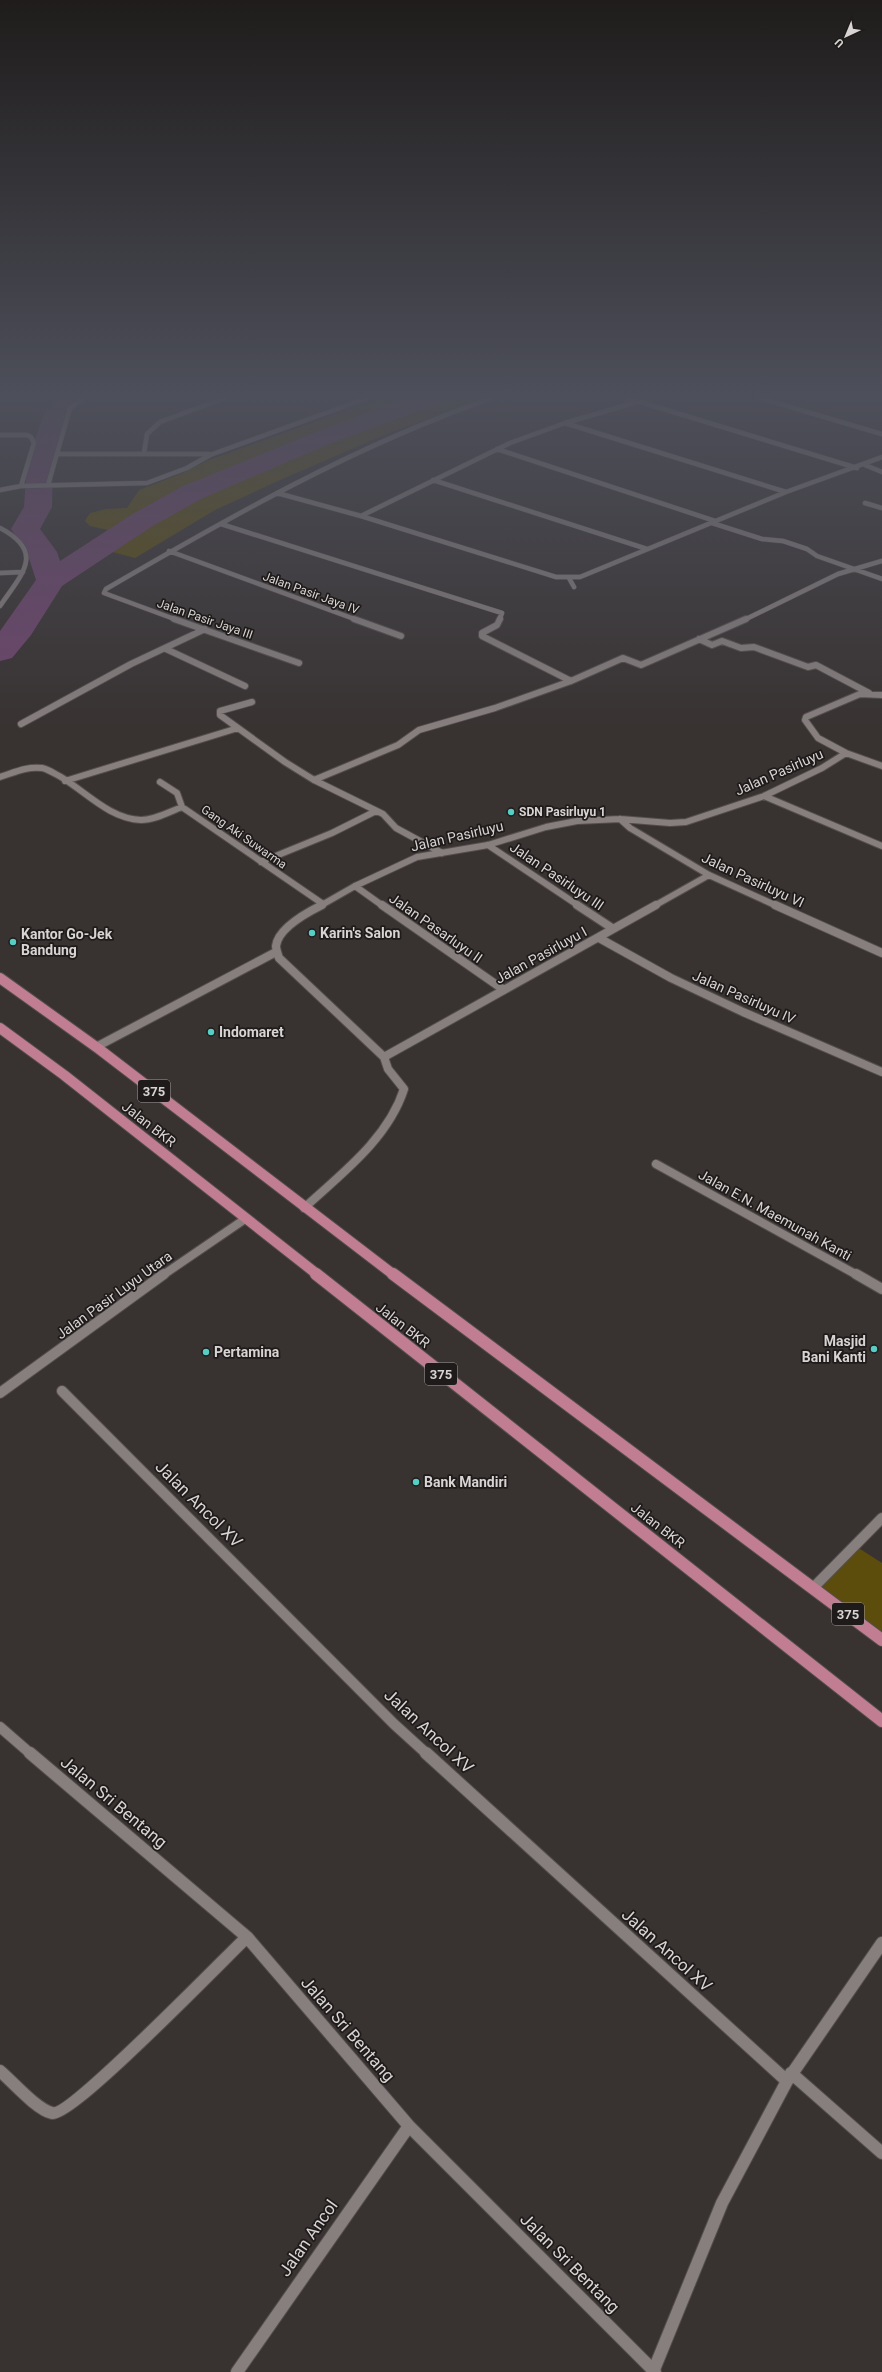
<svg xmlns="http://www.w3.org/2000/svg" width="882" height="2372" font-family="Roboto,sans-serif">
<rect width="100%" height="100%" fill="#383231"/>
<!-- green -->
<path fill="#5d4d0c" d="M 382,398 L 484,398 L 386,434 L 278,481 L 215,510 L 135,558 L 109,551 L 135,536 L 90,526 L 85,521 L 90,513 L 106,509 L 127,508 L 139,490 L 180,474 L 209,460 Z
M 857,1547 L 882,1563 L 882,1635 L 820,1589 Z"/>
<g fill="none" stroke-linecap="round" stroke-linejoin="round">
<!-- river -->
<path fill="#6f456d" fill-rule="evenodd" d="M 56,398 L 83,398 L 69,414 L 53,462 L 52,507 L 40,529 L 57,552 L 60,561 L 131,515 L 181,487 L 311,434 L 407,398 L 443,398 L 440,403 L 329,444 L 201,499 L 151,527 L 62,586 L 31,635 L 12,658 L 0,661 L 0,631 L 36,580 L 27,552 L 11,529 L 24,507 L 27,462 L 45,411 Z"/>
<defs>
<path id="street-far4" d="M 627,398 L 857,468
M 760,398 L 882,434
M 565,423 L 786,492
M 0,435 L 27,435 L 31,437 L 34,443 L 21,486
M 497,449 L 715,521
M 144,453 L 147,434 L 160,422 L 225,398
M 58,454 L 209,454
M 865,465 L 882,472
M 433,480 L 647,549
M 48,485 L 70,408 L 84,398
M 0,490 L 21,486 L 147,483 L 187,468 L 210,455 L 367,398
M 277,493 L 361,516 L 556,577 L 580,577 L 786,492 L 882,457
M 865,503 L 882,508
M 361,516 L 510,443 L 565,423 L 637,402
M 712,523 L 762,539 L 783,541 L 807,549 L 817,556 L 882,579
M 221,524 L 502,613 L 499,620
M 0,528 C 46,552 22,574 0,606
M 169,551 L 357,620
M 0,573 L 23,572
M 569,578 L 574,587
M 177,620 L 104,593 L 106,589 C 230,517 356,445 492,398
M 744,620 L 838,574 L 882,561"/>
<path id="street-far3" d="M 174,619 L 299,663
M 354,619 L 401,636
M 500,619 L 497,625 L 482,633 L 482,636 L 571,681
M 699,639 L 712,645 L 722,641 L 741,648 L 754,647 L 808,667 L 816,665 L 869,693
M 166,649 L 245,686
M 252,702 L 220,711 L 220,715 L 285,762 L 314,780 L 383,814 L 396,828 L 442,853
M 21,724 L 131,664 L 205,629
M 846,753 L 882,766
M 0,777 C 13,773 27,766 42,768 C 48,769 55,774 61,777 C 86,792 110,819 141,820 C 155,820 169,812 182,807
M 314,780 L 398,745 L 419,730 L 495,708 L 571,681 L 623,658 L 641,665 L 746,619
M 65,781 L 238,728
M 160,782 L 177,793 L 182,807 L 323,904
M 764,796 L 882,846
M 620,819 L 630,828 L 709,875 L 777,906
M 488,845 L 579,906
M 261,862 L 332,833 L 376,811
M 355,886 L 383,906
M 320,906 L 355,886 L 417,857 L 488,845 L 546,827 L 577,821 L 620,819 L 670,823 L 686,822 L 764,796 L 822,768 L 846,753 L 818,738 L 805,720 L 806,717 L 860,694 L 882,695
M 654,906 L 709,875"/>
<path id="street-far2" d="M 382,905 L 504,990
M 577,905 L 612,928
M 775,905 L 882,953
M 599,938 L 671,978 L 743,1012 L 882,1072
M 96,1047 L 276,952
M 384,1057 L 656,905
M 656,1164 L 857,1275
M 304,1208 C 341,1174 388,1139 404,1089 L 388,1069 L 384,1057 L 279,958 C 278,955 276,949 276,946 C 278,928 308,912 322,905
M 163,1275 L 245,1219"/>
<path id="street-far1" d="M 856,1274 L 882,1289
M 62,1391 L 394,1724 L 427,1754
M 0,1393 L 164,1274
M 813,1588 L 882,1518
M 0,1727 L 31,1754"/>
<path id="street" d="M 30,1753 L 247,1937 L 409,2126 L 655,2372
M 426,1753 L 787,2081
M 0,2071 C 13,2082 36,2109 52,2113 C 71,2117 224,1959 247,1937
M 791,2073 L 882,2153
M 237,2372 L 409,2126
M 653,2372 L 722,2203 L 787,2081 L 882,1943"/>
<path id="primary-far1" d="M 0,978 L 99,1049 L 394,1275
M 0,1028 L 64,1075 L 318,1275"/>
<path id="primary" d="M 316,1274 L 882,1721
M 393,1274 L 882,1640"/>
</defs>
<!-- street-far4 casing -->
<use href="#street-far4" stroke="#544e4d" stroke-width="5.5"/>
<!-- street-far3 casing -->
<use href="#street-far3" stroke="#544e4d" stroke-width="8"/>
<!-- street-far2 casing -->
<use href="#street-far2" stroke="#544e4d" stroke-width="10"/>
<!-- street-far1 casing -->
<use href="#street-far1" stroke="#544e4d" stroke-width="12"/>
<!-- street casing -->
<use href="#street" stroke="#544e4d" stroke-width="14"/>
<!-- primary-far1 casing -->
<use href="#primary-far1" stroke="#544e4d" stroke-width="12"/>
<!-- primary casing -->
<use href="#primary" stroke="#544e4d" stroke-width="14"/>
<!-- street-far4 -->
<use href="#street-far4" stroke="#877f7e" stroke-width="4.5"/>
<!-- street-far3 -->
<use href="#street-far3" stroke="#877f7e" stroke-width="6"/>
<!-- street-far2 -->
<use href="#street-far2" stroke="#877f7e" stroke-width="8"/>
<!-- street-far1 -->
<use href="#street-far1" stroke="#877f7e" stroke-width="10"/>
<!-- street -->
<use href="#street" stroke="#877f7e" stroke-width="12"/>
<!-- primary-far1 -->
<use href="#primary-far1" stroke="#c17d92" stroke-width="10"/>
<!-- primary -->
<use href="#primary" stroke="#c17d92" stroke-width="12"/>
</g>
<!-- sky -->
<linearGradient id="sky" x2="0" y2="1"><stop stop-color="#1f1c1b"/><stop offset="0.54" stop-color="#4d4f5a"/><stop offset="1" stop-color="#4d4f5a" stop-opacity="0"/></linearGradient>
<rect width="882" height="731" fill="url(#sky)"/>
<!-- markers -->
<g fill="#56cec4" stroke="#1e1b1a" stroke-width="1.5">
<circle cx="511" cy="812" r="4"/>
<circle cx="312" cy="933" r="4"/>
<circle cx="13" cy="942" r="4"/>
<circle cx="211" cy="1032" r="4"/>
<circle cx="874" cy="1349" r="4"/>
<circle cx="206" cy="1352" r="4"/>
<circle cx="416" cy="1482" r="4"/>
</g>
<g text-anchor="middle" stroke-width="3.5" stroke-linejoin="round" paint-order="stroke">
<!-- far-street labels -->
<g font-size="12" fill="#d8d4d3" stroke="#1e1b1a">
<text transform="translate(311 593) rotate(20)" y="4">Jalan Pasir Jaya IV</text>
<text transform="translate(205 619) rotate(19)" y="4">Jalan Pasir Jaya III</text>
<text transform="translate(244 837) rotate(35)" y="4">Gang Aki Suwarma</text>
</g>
<!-- far-poi labels -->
<g font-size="12" font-weight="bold" fill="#d8d4d3" stroke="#1e1b1a" text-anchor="start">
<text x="519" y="816">SDN Pasirluyu 1</text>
</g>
<!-- shield labels -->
<g fill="#1e1b1a" stroke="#a09c9c" stroke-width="1">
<rect x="138" y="1080" width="32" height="22" rx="3"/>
<rect x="425" y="1363" width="32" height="22" rx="3"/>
<rect x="832" y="1603" width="32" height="22" rx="3"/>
</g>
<g font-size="13" font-weight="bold" fill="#d8d4d3">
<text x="154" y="1096">375</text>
<text x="441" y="1379">375</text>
<text x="848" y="1619">375</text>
</g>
<!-- street labels -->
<g font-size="14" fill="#d8d4d3" stroke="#1e1b1a">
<text transform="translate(779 772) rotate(-24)" y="5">Jalan Pasirluyu</text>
<text transform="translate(457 836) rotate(-13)" y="5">Jalan Pasirluyu</text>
<text transform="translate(557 876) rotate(34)" y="5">Jalan Pasirluyu III</text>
<text transform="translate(753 880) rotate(25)" y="5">Jalan Pasirluyu VI</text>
<text transform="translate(436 928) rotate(35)" y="5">Jalan Pasarluyu II</text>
<text transform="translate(541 955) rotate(-29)" y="5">Jalan Pasirluyu I</text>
<text transform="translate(744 997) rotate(24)" y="5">Jalan Pasirluyu IV</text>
<text transform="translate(149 1124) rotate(38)" y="5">Jalan BKR</text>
<text transform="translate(775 1215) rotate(29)" y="5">Jalan E.N. Maemunah Kanti</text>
<text transform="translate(114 1295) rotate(-36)" y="5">Jalan Pasir Luyu Utara</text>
<text transform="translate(403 1325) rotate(38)" y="5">Jalan BKR</text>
<text transform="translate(658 1525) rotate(38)" y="5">Jalan BKR</text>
</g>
<!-- poi labels -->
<g font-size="14" font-weight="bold" fill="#d8d4d3" stroke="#1e1b1a" text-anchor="start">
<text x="320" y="938">Karin's Salon</text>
<text x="21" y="939">Kantor Go-Jek<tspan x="21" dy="16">Bandung</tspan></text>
<text x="219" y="1037">Indomaret</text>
<text x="866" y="1346" text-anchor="end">Masjid<tspan x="866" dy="16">Bani Kanti</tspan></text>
<text x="214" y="1357">Pertamina</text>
<text x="424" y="1487">Bank Mandiri</text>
</g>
<!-- near-street labels -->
<g font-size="17" fill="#d8d4d3" stroke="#1e1b1a">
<text transform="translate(199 1504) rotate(45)" y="6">Jalan Ancol XV</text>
<text transform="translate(429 1731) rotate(43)" y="6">Jalan Ancol XV</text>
<text transform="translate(114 1802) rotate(40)" y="6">Jalan Sri Bentang</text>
<text transform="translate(667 1950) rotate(42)" y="6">Jalan Ancol XV</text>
<text transform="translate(348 2029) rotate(49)" y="6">Jalan Sri Bentang</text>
<text transform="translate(308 2238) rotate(-55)" y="6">Jalan Ancol</text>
<text transform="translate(570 2263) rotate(45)" y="6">Jalan Sri Bentang</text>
</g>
</g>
<!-- north arrow -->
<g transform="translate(846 36) rotate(224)" stroke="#1e1b1a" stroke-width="3" paint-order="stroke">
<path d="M0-3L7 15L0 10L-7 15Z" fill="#d8d4d3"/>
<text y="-6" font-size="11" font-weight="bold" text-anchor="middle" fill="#d8d4d3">U</text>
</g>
</svg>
